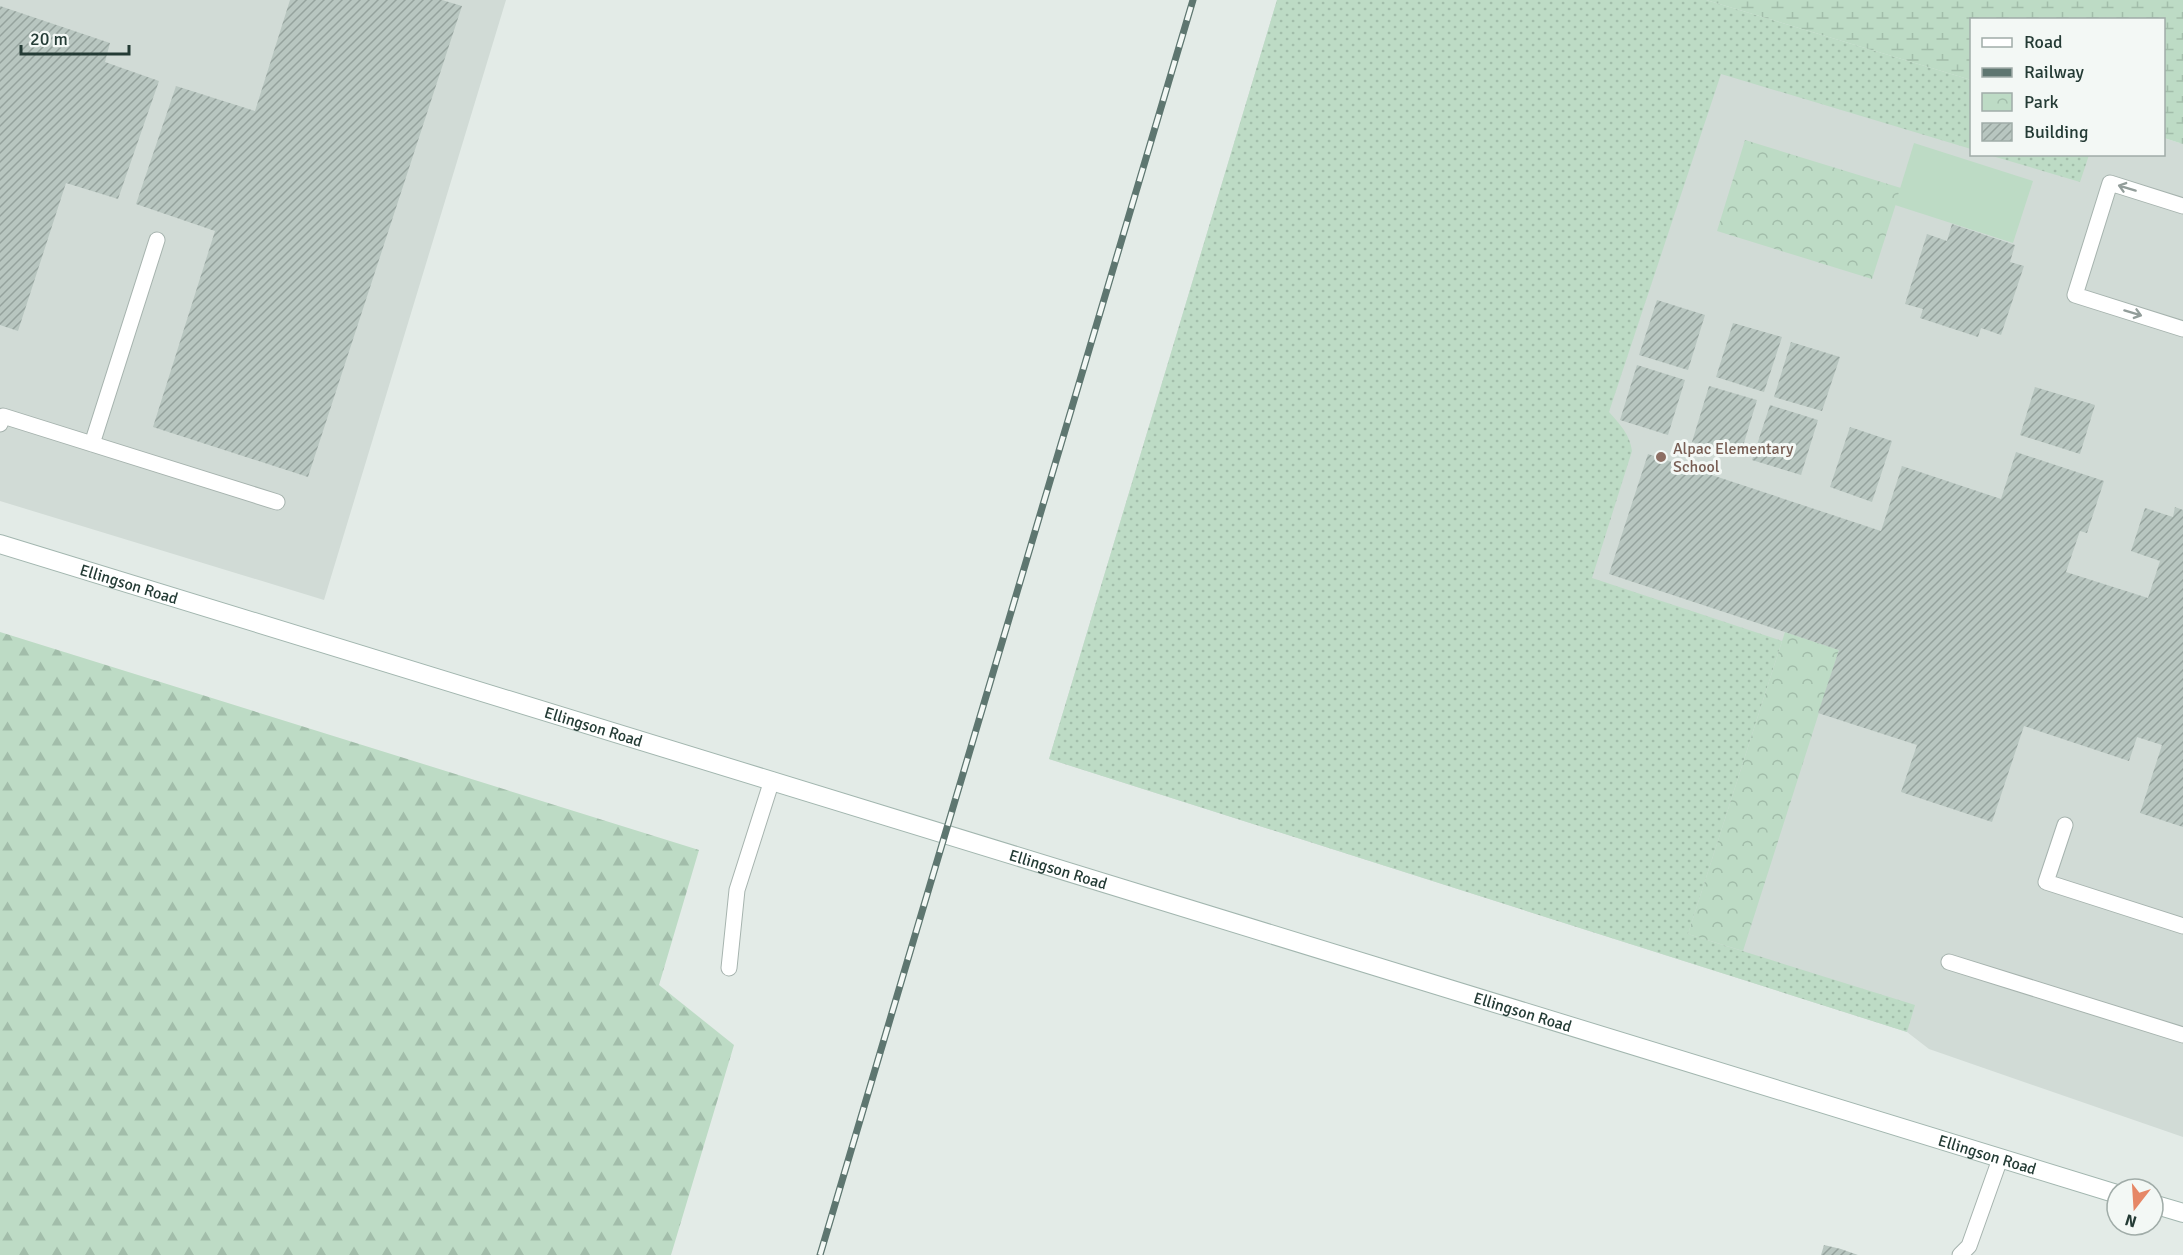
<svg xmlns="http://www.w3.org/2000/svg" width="2183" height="1255" font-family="Signika,sans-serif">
<defs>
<pattern id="grass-dots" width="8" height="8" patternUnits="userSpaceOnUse" patternTransform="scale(1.5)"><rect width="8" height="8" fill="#bddbc5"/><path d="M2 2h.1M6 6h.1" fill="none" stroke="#a2bdaa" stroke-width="1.8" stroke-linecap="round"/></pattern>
<pattern id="forest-firs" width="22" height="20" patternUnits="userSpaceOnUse" patternTransform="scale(1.5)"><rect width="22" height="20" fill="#bddbc5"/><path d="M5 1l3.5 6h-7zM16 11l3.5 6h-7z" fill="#a2bdaa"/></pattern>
<pattern id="wetland-marsh" width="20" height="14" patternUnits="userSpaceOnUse" patternTransform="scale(1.5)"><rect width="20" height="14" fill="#bddbc5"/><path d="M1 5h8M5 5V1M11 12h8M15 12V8" fill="none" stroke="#a2bdaa"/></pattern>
<pattern id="park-crowns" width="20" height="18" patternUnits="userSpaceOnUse" patternTransform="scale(1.5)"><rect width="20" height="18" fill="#bddbc5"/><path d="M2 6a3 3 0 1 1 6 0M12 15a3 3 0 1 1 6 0" fill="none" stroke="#a2bdaa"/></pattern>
<pattern id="building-hatch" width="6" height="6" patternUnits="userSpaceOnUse" patternTransform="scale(1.5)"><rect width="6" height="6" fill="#b8c6c0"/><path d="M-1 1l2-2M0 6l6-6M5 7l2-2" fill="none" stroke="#95a29d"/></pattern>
</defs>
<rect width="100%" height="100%" fill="#e3ebe7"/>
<!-- built -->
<path fill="#d1dbd6" d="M 0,0 L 506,0 L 324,600 L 0,501 Z
M 1277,0 L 1706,0 L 1971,80 L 1972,154 L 2164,154 L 2164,138 L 2183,144 L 2183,1137 L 1929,1049 L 1907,1032 L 1049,759 Z"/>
<!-- grass -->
<path fill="url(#grass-dots)" d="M 1277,0 L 1706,0 L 1971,80 L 1971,149 L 1721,74 L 1609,412 C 1620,424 1630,435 1632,451 L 1592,578 L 1782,641 L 1688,934 L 1915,1005 L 1907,1032 L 1049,759 Z
M 1989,155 L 2089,154 L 2089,155 L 2080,182 Z"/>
<!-- forest -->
<path fill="url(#forest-firs)" d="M 0,632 L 699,850 L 659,985 L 734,1045 L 671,1255 L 0,1255 Z"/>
<!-- wetland -->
<path fill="url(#wetland-marsh)" d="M 1706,0 L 2183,0 L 2183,144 L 2164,138 L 2164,20 L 1972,20 L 1971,80 Z"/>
<!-- park -->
<path fill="url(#park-crowns)" d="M 1745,140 L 1901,188 L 1872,279 L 1717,231 Z
M 1785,632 L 1839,650 L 1743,951 L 1688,934 Z"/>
<!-- garden -->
<path fill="#bddbc5" d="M 1914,143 L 2033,181 L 2013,243 L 1895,205 Z"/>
<!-- building -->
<path fill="url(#building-hatch)" d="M 290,0 L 442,0 L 462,6 L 308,477 L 153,427 L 215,231 L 136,204 L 176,86 L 255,111 Z
M 0,6 L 110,43 L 105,62 L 159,81 L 118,199 L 66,183 L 18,331 L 0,325 Z
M 1952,224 L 2015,245 L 2010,262 L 2024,266 L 2001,335 L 1981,328 L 1978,337 L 1920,318 L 1923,309 L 1905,304 L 1927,234 L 1947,241 Z
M 1657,300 L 1705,315 L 1688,370 L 1639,355 Z
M 1733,323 L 1782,337 L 1764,392 L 1716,377 Z
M 1791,342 L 1840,357 L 1822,411 L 1774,397 Z
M 1637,365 L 1685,380 L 1668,435 L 1620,420 Z
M 1709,386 L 1757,400 L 1740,456 L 1692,442 Z
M 2035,387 L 2095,405 L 2080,454 L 2020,435 Z
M 1770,405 L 1818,420 L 1801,475 L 1752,460 Z
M 1850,427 L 1892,441 L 1872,502 L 1830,487 Z
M 2016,452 L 2104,481 L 2087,533 L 2080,531 L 2066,572 L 2148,598 L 2160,561 L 2131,551 L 2145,508 L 2173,517 L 2175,507 L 2183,510 L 2183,827 L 2140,813 L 2162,745 L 2137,737 L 2129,761 L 2024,726 L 1992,822 L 1901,792 L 1917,745 L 1818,713 L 1839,650 L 1609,574 L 1648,454 L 1881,531 L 1902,466 L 2001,499 Z
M 1824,1245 L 1841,1249 L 1858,1255 L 1821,1255 Z"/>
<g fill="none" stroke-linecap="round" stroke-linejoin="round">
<defs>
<path id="service" d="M 2183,206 L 2110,183 L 2075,295 L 2183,329
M 0,424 L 3,416 L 277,502
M 92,444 L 157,240
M 2065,825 L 2046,882 L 2183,926
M 1949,962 L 2183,1035
M 729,968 L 737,890 L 772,780
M 1960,1255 L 1969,1246 L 2000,1159"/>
<g id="secondary">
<path id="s1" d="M 0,544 L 2117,1194"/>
<path d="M 2153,1204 L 2183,1213"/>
</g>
</defs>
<!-- service casing -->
<use href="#service" stroke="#a6b3ae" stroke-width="17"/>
<!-- secondary casing -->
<use href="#secondary" stroke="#a2b6af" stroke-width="20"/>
<!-- service -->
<use href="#service" stroke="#fff" stroke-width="15"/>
<!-- secondary -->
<use href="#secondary" stroke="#fff" stroke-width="18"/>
<defs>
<path id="rail" d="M 820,1255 L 1193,0"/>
</defs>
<!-- rail casing -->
<use href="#rail" stroke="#5e7670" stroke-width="7"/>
<!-- rail -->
<use href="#rail" stroke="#f3f8f5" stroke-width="4.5" stroke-dasharray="14" stroke-linecap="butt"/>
</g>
<!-- one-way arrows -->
<defs><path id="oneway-shaft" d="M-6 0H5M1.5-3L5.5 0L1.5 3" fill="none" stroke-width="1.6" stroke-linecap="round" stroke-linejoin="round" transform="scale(1.5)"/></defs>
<g stroke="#929d9a">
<use href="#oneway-shaft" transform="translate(2127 188) rotate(-163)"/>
<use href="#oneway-shaft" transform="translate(2133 313) rotate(17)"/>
</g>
<!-- markers -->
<circle fill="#8d6e63" stroke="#f3f8f5" stroke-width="2" cx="1661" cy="457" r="6"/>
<g text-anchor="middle" stroke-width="6" stroke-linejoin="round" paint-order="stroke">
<!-- education labels -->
<g font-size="16" fill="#785e54" stroke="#f3f8f5" text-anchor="start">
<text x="1673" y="454">Alpac Elementary<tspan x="1673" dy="18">School</tspan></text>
</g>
<!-- street labels -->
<g font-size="16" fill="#243b35" stroke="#f3f8f5">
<text dy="6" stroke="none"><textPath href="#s1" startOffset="135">Ellingson Road</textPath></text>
<text dy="6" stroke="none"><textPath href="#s1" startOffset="621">Ellingson Road</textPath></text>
<text dy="6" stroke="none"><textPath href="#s1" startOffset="1107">Ellingson Road</textPath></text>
<text dy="6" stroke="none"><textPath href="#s1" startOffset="1593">Ellingson Road</textPath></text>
<text dy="6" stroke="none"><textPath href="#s1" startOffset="2079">Ellingson Road</textPath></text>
</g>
</g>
<!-- legend -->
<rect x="1970" y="18" width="195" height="138" fill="#f3f8f5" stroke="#a0aca8" stroke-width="1.5"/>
<rect x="1982" y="38" width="30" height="9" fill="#ffffff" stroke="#a0aca8" stroke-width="1.5"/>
<text x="2024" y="48" font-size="18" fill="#243b35">Road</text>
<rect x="1982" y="68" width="30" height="9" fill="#5e7670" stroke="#a0aca8" stroke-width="1.5"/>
<text x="2024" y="78" font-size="18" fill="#243b35">Railway</text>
<rect x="1982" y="93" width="30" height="18" fill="url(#park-crowns)" stroke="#a0aca8" stroke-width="1.5"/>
<text x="2024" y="108" font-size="18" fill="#243b35">Park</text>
<rect x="1982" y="123" width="30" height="18" fill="url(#building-hatch)" stroke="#a0aca8" stroke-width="1.5"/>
<text x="2024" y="138" font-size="18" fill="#243b35">Building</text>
<!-- north arrow -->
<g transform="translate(2135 1207) rotate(197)"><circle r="28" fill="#f3f8f5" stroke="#a0aca8" stroke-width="1.5"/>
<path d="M0-4.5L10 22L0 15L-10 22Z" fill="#e68766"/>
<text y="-9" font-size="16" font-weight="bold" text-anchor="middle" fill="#243b35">N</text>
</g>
<!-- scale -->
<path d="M21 45v9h108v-9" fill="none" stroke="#243b35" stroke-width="3"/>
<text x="30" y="45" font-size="18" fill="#243b35" stroke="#f3f8f5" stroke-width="4.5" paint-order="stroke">20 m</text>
</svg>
